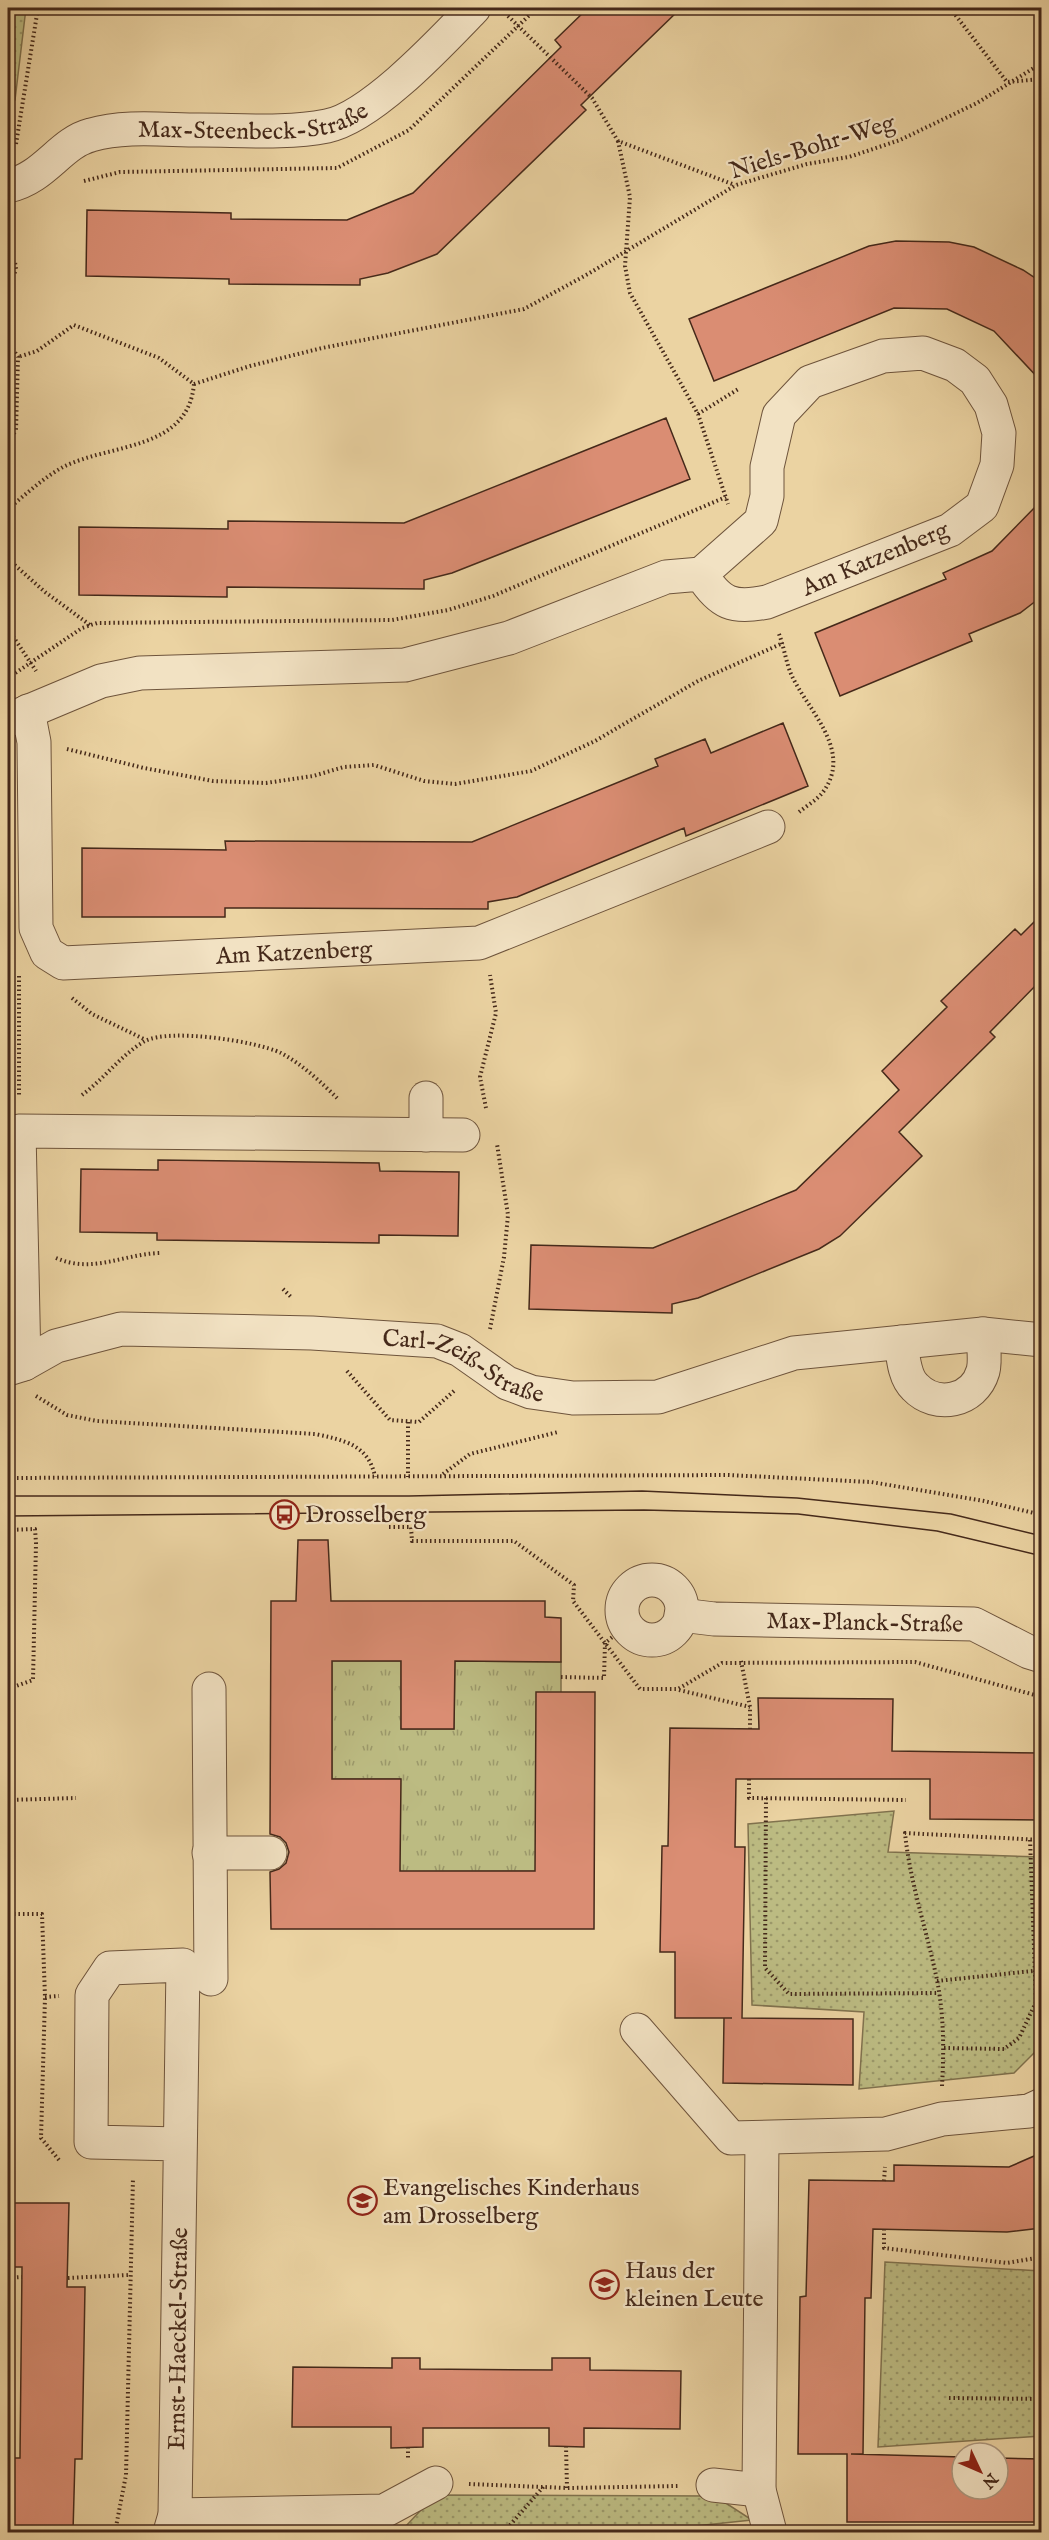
<svg xmlns="http://www.w3.org/2000/svg" width="1049" height="2540" font-family="'IM FELL English',serif">
<defs>
<pattern id="grass-dots" width="8" height="8" patternUnits="userSpaceOnUse" patternTransform="scale(1.5)"><rect width="8" height="8" fill="#bcbb82"/><path d="M2 2h.1M6 6h.1" fill="none" stroke="#9b986a" stroke-width="1.8" stroke-linecap="round"/></pattern>
<pattern id="park-tufts" width="24" height="20" patternUnits="userSpaceOnUse" patternTransform="scale(1.5)"><rect width="24" height="20" fill="#bcbb82"/><path d="M3 7l-1-3M5 7V3M7 7l1-3M15 17l-1-3M17 17v-4M19 17l1-3" fill="none" stroke="#9b986a"/></pattern>
</defs>
<rect width="100%" height="100%" fill="#ebd3a2"/>
<filter id="stains"><feTurbulence type="fractalNoise" baseFrequency=".00333" numOctaves="4"/><feColorMatrix values="0 0 0 0 .2 0 0 0 0 .09 0 0 0 0 .02 0 0 0 .5 -.17"/></filter>
<radialGradient id="worn" r=".72"><stop offset=".6" stop-color="#630" stop-opacity="0"/><stop offset="1" stop-color="#630" stop-opacity=".3"/></radialGradient>
<!-- grass -->
<path fill="url(#grass-dots)" stroke="#80724e" stroke-width="1.5" d="M 8,8 L 26,8 L 15,100 L 8,99 Z
M 894,1811 L 888,1852 L 1041,1857 L 1041,2046 L 1014,2073 L 859,2089 L 864,2012 L 752,2005 L 748,1824 Z
M 885,2262 L 1041,2271 L 1041,2436 L 878,2447 Z
M 435,2495 L 715,2496 L 752,2520 L 696,2526 L 697,2532 L 352,2532 L 353,2528 L 405,2527 Z"/>
<!-- park -->
<path fill="url(#park-tufts)" stroke="#80724e" stroke-width="1.5" d="M 332,1661 L 401,1661 L 401,1729 L 454,1729 L 455,1661 L 561,1662 L 561,1692 L 542,1871 L 331,1872 L 400,1825 L 400,1779 L 332,1779 Z"/>
<!-- building -->
<path fill="#da8d73" stroke="#45291a" stroke-width="1.5" d="M 588,8 L 681,8 L 581,105 L 586,110 L 437,254 L 388,273 L 360,279 L 360,285 L 229,284 L 229,279 L 86,276 L 87,210 L 231,213 L 231,219 L 347,220 L 413,193 L 561,47 L 555,40 Z
M 896,241 L 949,242 L 974,247 L 1023,270 L 1041,282 L 1041,381 L 994,331 L 947,309 L 894,308 L 714,381 L 689,319 L 869,246 Z
M 666,418 L 690,479 L 452,573 L 424,580 L 424,589 L 227,587 L 227,597 L 79,595 L 79,527 L 228,529 L 228,521 L 404,523 Z
M 1041,501 L 1041,597 L 1020,613 L 969,634 L 972,641 L 840,696 L 815,633 L 946,579 L 943,573 L 992,551 Z
M 783,723 L 808,786 L 686,836 L 684,828 L 517,897 L 488,902 L 488,909 L 225,908 L 225,917 L 82,917 L 82,848 L 226,850 L 225,841 L 472,842 L 658,766 L 655,759 L 705,739 L 711,753 Z
M 1041,915 L 1041,980 L 990,1032 L 995,1037 L 899,1132 L 922,1156 L 840,1236 L 819,1249 L 698,1298 L 672,1304 L 672,1313 L 529,1309 L 531,1245 L 653,1248 L 796,1190 L 899,1090 L 882,1071 L 947,1007 L 941,1001 L 1015,929 L 1021,935 Z
M 158,1160 L 379,1163 L 380,1171 L 459,1172 L 458,1236 L 379,1235 L 379,1243 L 157,1240 L 157,1233 L 80,1232 L 81,1169 L 158,1170 Z
M 298,1540 L 328,1540 L 331,1601 L 545,1601 L 545,1617 L 561,1618 L 561,1662 L 455,1661 L 454,1729 L 401,1729 L 401,1661 L 332,1661 L 332,1779 L 401,1779 L 400,1871 L 535,1871 L 536,1692 L 595,1692 L 594,1929 L 271,1929 L 270,1872 L 279,1869 L 286,1863 L 289,1852 L 286,1843 L 280,1837 L 270,1834 L 271,1601 L 296,1601 Z
M 758,1698 L 893,1699 L 892,1751 L 1041,1753 L 1041,1820 L 930,1819 L 930,1779 L 736,1779 L 735,1847 L 745,1847 L 742,2018 L 853,2019 L 853,2085 L 723,2083 L 724,2018 L 732,2018 L 675,2018 L 675,1952 L 660,1952 L 662,1846 L 668,1846 L 670,1728 L 759,1729 Z
M 1041,2153 L 1041,2228 L 1007,2232 L 873,2229 L 871,2298 L 865,2298 L 863,2454 L 851,2454 L 962,2457 L 962,2489 L 998,2489 L 998,2458 L 1041,2459 L 1041,2522 L 847,2522 L 847,2454 L 798,2454 L 800,2297 L 806,2296 L 809,2180 L 894,2181 L 894,2165 L 1009,2167 Z
M 8,2203 L 69,2203 L 67,2287 L 85,2287 L 82,2459 L 75,2459 L 73,2532 L 10,2532 L 11,2458 L 20,2458 L 22,2267 L 8,2267 Z
M 392,2358 L 420,2358 L 420,2369 L 552,2370 L 552,2358 L 590,2358 L 590,2370 L 681,2371 L 680,2429 L 584,2428 L 584,2447 L 549,2446 L 549,2428 L 423,2428 L 423,2447 L 391,2448 L 391,2427 L 292,2427 L 293,2367 L 392,2368 Z"/>
<g fill="none" stroke-linecap="round" stroke-linejoin="round">
<defs>
<g id="minor">
<path id="s1" d="M 8,186 C 45,178 60,143 91,135 C 125,125 165,130 200,130 C 241,130 286,134 327,126 C 372,117 442,41 474,8"/>
<path id="s2" d="M 28,711 L 34,742 L 36,928 L 47,953 L 63,963 L 479,943 L 768,827"/>
<path d="M 8,720 L 101,681 L 140,673 L 405,665 L 509,638 L 666,577 L 701,574 L 761,521 L 767,496 L 767,467 L 779,415 L 810,382 L 883,356 L 923,353 L 955,365 L 975,380 L 991,405 L 999,433 L 997,465 L 982,506 L 950,530 L 767,602 C 733,609 720,604 701,574"/>
<path d="M 426,1135 L 426,1098"/>
<path d="M 901,1342 C 903,1356 904,1377 915,1387 C 936,1409 974,1402 983,1371 C 986,1360 983,1345 983,1334"/>
<path d="M 24,1364 L 19,1131 L 463,1135"/>
<path id="s3" d="M 8,1369 L 24,1364 L 56,1346 L 121,1329 L 312,1333 L 437,1341 L 460,1350 L 507,1383 L 531,1392 L 573,1398 L 658,1397 L 794,1353 L 983,1334 L 1042,1340"/>
<circle cx="652" cy="1610" r="30"/>
<path id="s4" d="M 681,1615 L 714,1619 L 974,1624 L 1029,1652 L 1042,1656"/>
<path d="M 209,1689 L 211,1979"/>
<path d="M 209,1853 L 270,1853"/>
<path d="M 637,2030 L 731,2138 L 886,2134 L 942,2119 L 1029,2111 L 1042,2105"/>
<path d="M 762,2139 L 759,2490 L 770,2532"/>
<path d="M 713,2485 L 759,2490"/>
<path d="M 175,2515 L 384,2511 L 436,2483"/>
<path id="s5" d="M 170,2532 L 175,2515 L 183,1965 L 110,1968 L 92,1995 L 91,2142 L 180,2144"/>
</g>
</defs>
<!-- minor casing -->
<use href="#minor" stroke="#6e543c" stroke-width="35"/>
<!-- path -->
<path stroke="#45291a" stroke-width="4" stroke-dasharray="1.5 3" stroke-linecap="butt" d="M 950,8 L 1007,82 L 1042,79
M 508,16 L 592,98 L 618,141 L 735,185
M 618,141 L 630,197 L 625,266 L 630,293 L 698,414 L 728,504
M 16,144 L 38,8
M 84,181 L 120,172 L 337,168 L 409,130 L 537,8
M 8,258 L 15,262 L 16,269 L 14,275 L 8,278
M 8,341 L 18,357 L 16,430 L 8,443
M 194,384 L 250,366 L 322,348 L 524,309 L 588,274 L 736,185 L 807,164 L 849,157 L 900,140 L 977,103 L 1042,63
M 698,414 L 740,388
M 8,509 C 25,495 43,478 63,467 C 111,443 188,451 194,384 L 159,358 L 74,325 L 37,351 L 18,357
M 8,559 L 45,592 L 90,625
M 8,629 L 36,671
M 779,634 C 784,647 786,662 791,674 C 807,710 854,750 823,792 C 817,800 806,806 798,813
M 8,678 L 82,628 L 97,623 L 392,620 L 448,610 L 493,596 L 726,497
M 67,749 L 144,768 L 213,781 L 266,783 L 313,776 L 344,767 L 374,765 L 424,781 L 455,784 L 531,771 L 595,741 L 698,681 L 783,643
M 19,976 L 19,1097
M 72,998 L 92,1014 L 146,1040
M 82,1095 C 104,1079 122,1054 145,1041 C 170,1028 256,1041 281,1053 C 302,1064 322,1083 338,1099
M 486,1108 L 480,1077 L 496,1013 L 490,975
M 56,1258 C 93,1274 123,1254 160,1253
M 283,1289 L 292,1298
M 490,1329 L 504,1257 L 508,1215 L 497,1144
M 347,1371 L 390,1420 L 419,1422 L 455,1390
M 36,1396 L 67,1415 L 97,1421 L 315,1434 C 344,1440 369,1445 375,1477
M 408,1422 L 408,1477
M 443,1474 L 470,1454 L 558,1432
M 8,1478 L 728,1475 L 871,1482 L 984,1501 L 1042,1515
M 389,1527 L 411,1527 L 412,1541 L 514,1541 L 574,1585 L 573,1601 L 640,1689 L 678,1689 L 722,1663 L 915,1662 L 1042,1697
M 8,1530 L 35,1529 L 36,1543 L 33,1680 L 8,1689
M 741,1661 L 750,1707 L 750,1729
M 561,1677 L 604,1678 L 605,1643 L 626,1626
M 679,1690 L 750,1707
M 749,1779 L 749,1798 L 906,1800
M 766,1798 L 765,1968 L 789,1994 L 939,1993
M 8,1800 L 76,1798
M 8,1818 L 11,1914 L 42,1914 L 45,1997 L 41,2138 L 59,2160
M 937,1981 L 1042,1970
M 45,1997 L 59,1996
M 8,2041 L 10,2041 L 11,1914
M 944,2048 L 1004,2049 L 1019,2038 L 1036,2002 L 1030,1839
M 942,2086 C 944,2051 944,2015 937,1980 C 927,1931 910,1883 905,1833 L 1042,1840
M 884,2181 L 885,2167
M 884,2229 L 884,2248 L 1007,2263 L 1042,2257
M 8,2278 L 22,2277
M 68,2278 L 129,2275
M 949,2398 L 1042,2399
M 566,2446 L 567,2488
M 408,2447 L 408,2459
M 469,2484 L 567,2488 L 678,2486
M 115,2532 L 126,2475 L 133,2178
M 504,2532 L 544,2486"/>
<!-- minor -->
<use href="#minor" stroke="#f2e2c3" stroke-width="33"/>
<!-- tram -->
<path stroke="#45291a" stroke-width="1.5" d="M 8,1496 L 409,1496 L 642,1491 L 797,1498 L 951,1514 L 1042,1536
M 8,1516 L 644,1510 L 798,1514 L 937,1531 L 1042,1556"/>
</g>
<!-- icons -->
<defs>
<symbol id="bus-ring" viewBox="-11 -11 22 22"><circle r="9.5" fill="#f2e2c3" stroke="#8f2418" stroke-width="1.5"/><path d="M-5-6H5V4H4V6H2V4H-2V6H-4V4H-5ZM-3.5-4V0h7V-4ZM-3.5 1.2v1.5H-2V1.2ZM2 1.2v1.5H3.5V1.2Z" fill="#8f2418"/></symbol>
<symbol id="school-ring" viewBox="-11 -11 22 22"><circle r="9.5" fill="#f2e2c3" stroke="#8f2418" stroke-width="1.5"/><path d="M0-5L7-2L0 1L-7-2ZM-4 1L0 2.5L4 1V4Q0 6-4 4Z" fill="#8f2418"/></symbol>
</defs>
<g fill-rule="evenodd">
<use href="#bus-ring" x="268" y="1498" width="33" height="33"/>
<use href="#school-ring" x="346" y="2184" width="33" height="33"/>
<use href="#school-ring" x="588" y="2268" width="33" height="33"/>
</g>
<g text-anchor="middle" stroke-width="4.5" stroke-linejoin="round" paint-order="stroke">
<!-- street labels -->
<g font-size="24" fill="#45291a" stroke="#f2e2c3">
<text dy="8" stroke="none"><textPath href="#s1" startOffset="262">Max-Steenbeck-Straße</textPath></text>
<text transform="translate(812 146) rotate(-17)" y="8">Niels-Bohr-Weg</text>
<text transform="translate(875 558) rotate(-23)" y="8">Am Katzenberg</text>
<text dy="8" stroke="none"><textPath href="#s2" startOffset="495">Am Katzenberg</textPath></text>
<text dy="8" stroke="none"><textPath href="#s3" startOffset="470">Carl-Zeiß-Straße</textPath></text>
<text dy="8" stroke="none"><textPath href="#s4" startOffset="184">Max-Planck-Straße</textPath></text>
<text dy="8" stroke="none"><textPath href="#s5" startOffset="194">Ernst-Haeckel-Straße</textPath></text>
</g>
<!-- poi labels -->
<g font-size="24" fill="#45291a" stroke="#f2e2c3" text-anchor="start">
<text x="305" y="1522">Drosselberg</text>
<text x="383" y="2195">Evangelisches Kinderhaus<tspan x="383" dy="28">am Drosselberg</tspan></text>
<text x="625" y="2278">Haus der<tspan x="625" dy="28">kleinen Leute</tspan></text>
</g>
</g>
<!-- margin -->
<rect width="1049" height="2540" fill="none" stroke="#ebd3a2" stroke-width="30"/>
<rect x="9" y="9" width="1031" height="2522" fill="none" stroke="#45291a" stroke-width="3"/>
<rect x="15" y="15" width="1019" height="2510" fill="none" stroke="#45291a" stroke-width="1.5"/>
<!-- north arrow -->
<g transform="translate(980 2471) rotate(134)"><circle r="28" fill="#f2e2c3" stroke="#ad987f" stroke-width="1.5"/>
<path d="M0-4.5L10 22L0 15L-10 22Z" fill="#8f2418"/>
<text y="-9" font-size="16" font-weight="bold" text-anchor="middle" fill="#45291a">N</text>
</g>
<rect width="100%" height="100%" filter="url(#stains)"/>
<rect width="100%" height="100%" fill="url(#worn)"/>
</svg>
